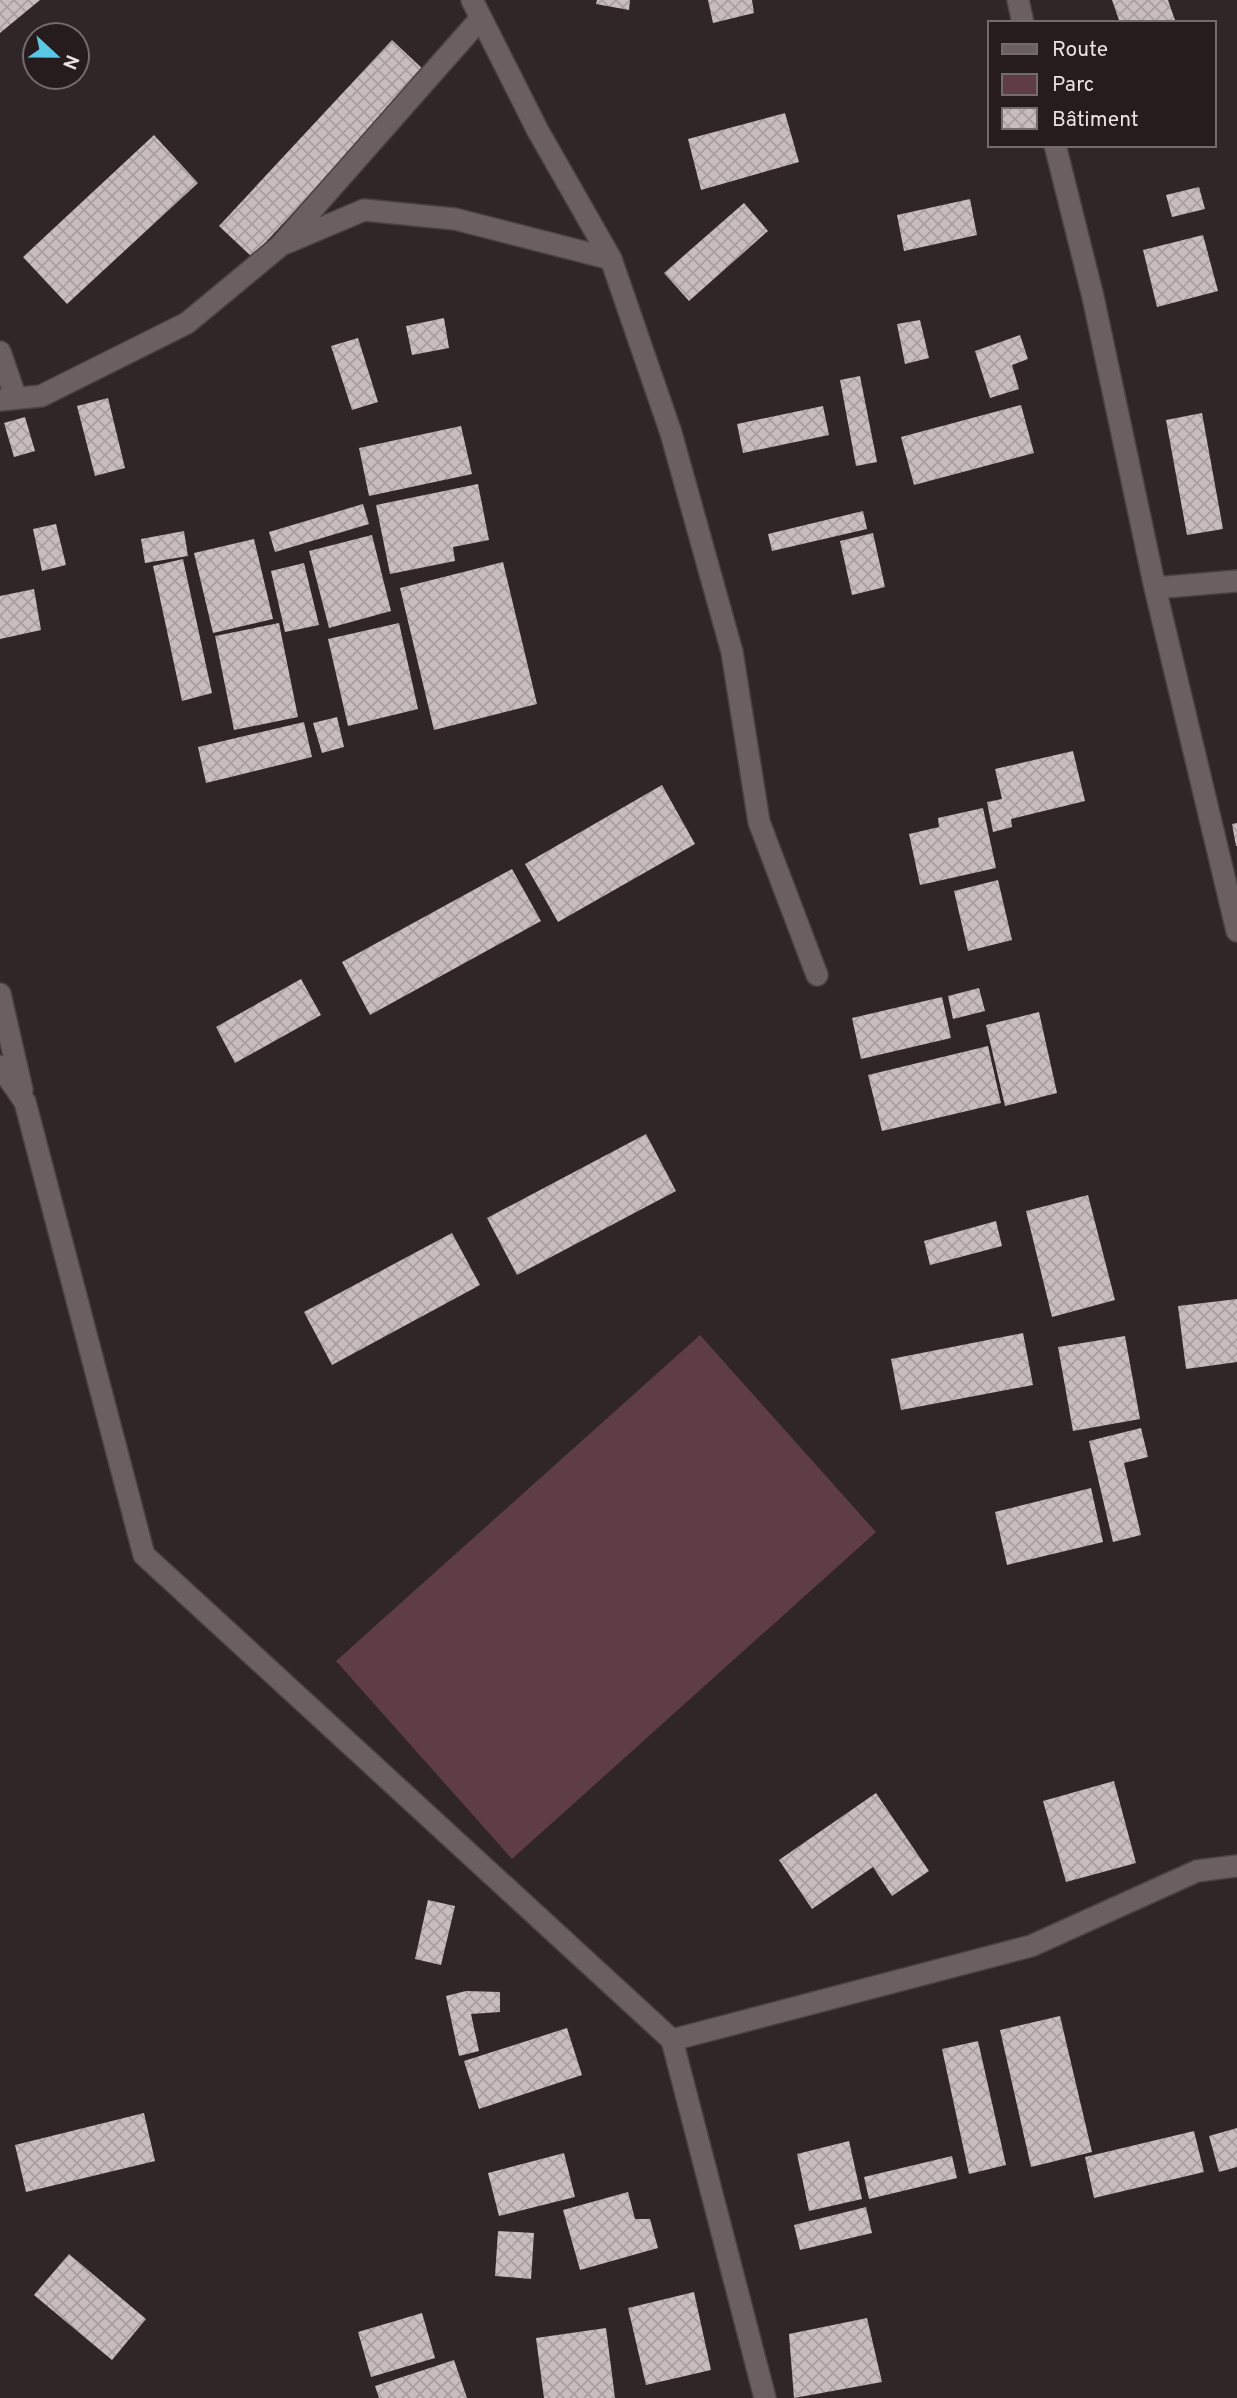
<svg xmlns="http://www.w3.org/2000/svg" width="1237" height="2398" font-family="Overpass,sans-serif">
<defs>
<pattern id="building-cross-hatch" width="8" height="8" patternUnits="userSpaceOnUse" patternTransform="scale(1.75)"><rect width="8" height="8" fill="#c9bcbe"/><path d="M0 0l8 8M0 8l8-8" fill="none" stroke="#a89ea0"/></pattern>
</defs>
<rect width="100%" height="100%" fill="#302628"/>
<!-- park -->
<path fill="#5e3d44" d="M 700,1335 L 876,1532 L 512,1859 L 336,1661 Z"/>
<!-- building -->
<path fill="url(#building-cross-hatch)" d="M 0,0 L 40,0 L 0,33 Z
M 597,0 L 630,0 L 629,10 L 596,4 Z
M 708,0 L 752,0 L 754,13 L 713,23 Z
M 1112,0 L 1168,0 L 1176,23 L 1120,23 Z
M 392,40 L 425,71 L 252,257 L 219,226 Z
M 785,113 L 799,162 L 701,190 L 688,139 Z
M 154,135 L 198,183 L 67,304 L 23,257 Z
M 1199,187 L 1205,209 L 1172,217 L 1166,195 Z
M 970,199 L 977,235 L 904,251 L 897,215 Z
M 744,203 L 768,231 L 689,301 L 664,273 Z
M 1203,235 L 1218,291 L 1157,307 L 1143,250 Z
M 444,318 L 449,348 L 412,355 L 406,326 Z
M 920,320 L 929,358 L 905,364 L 897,324 Z
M 1020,335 L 1028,359 L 1012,365 L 1019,389 L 990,398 L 975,351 Z
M 358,338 L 378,402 L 352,410 L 331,346 Z
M 860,376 L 877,462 L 856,466 L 840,380 Z
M 108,398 L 125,468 L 95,476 L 77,406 Z
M 1021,405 L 1034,453 L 914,485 L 901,437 Z
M 823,406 L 829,435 L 743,453 L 737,424 Z
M 1202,413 L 1223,529 L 1187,535 L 1166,420 Z
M 25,417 L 35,451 L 14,457 L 4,423 Z
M 461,426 L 472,474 L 369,496 L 359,448 Z
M 478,484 L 489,540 L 453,547 L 455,561 L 390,574 L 376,505 Z
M 363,504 L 369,524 L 275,552 L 269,532 Z
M 863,511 L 867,529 L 772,551 L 768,534 Z
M 56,524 L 66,565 L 42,571 L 33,529 Z
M 184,531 L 188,556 L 145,563 L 141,539 Z
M 873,533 L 885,587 L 852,595 L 840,541 Z
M 372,535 L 391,611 L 329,628 L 309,551 Z
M 254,539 L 273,619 L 213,633 L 194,553 Z
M 183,559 L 212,693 L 182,701 L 153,566 Z
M 503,562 L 537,704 L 434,730 L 400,588 Z
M 304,563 L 319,625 L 285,632 L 271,571 Z
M 34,589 L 41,630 L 0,639 L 0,596 Z
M 279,623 L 298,717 L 234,730 L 215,636 Z
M 399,623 L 418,709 L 348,726 L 328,639 Z
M 337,717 L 344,747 L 322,753 L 313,723 Z
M 304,722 L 312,757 L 206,783 L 198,747 Z
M 1073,751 L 1085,801 L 1011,819 L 1012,827 L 993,832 L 987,802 L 1002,799 L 995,769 Z
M 662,785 L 695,844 L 558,922 L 525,864 Z
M 983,808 L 996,868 L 920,885 L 909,834 L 939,827 L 938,818 Z
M 1237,823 L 1237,846 L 1236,846 L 1232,824 Z
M 512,869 L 541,921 L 370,1015 L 342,962 Z
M 998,880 L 1012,940 L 968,951 L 954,891 Z
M 301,979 L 321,1015 L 235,1063 L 216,1027 Z
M 979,988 L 985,1011 L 953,1019 L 948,996 Z
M 942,997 L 951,1038 L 861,1059 L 852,1018 Z
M 1039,1012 L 1057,1093 L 1005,1106 L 986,1025 Z
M 988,1046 L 1001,1103 L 882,1131 L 868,1075 Z
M 646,1134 L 676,1191 L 517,1275 L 487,1218 Z
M 1088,1195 L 1115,1300 L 1052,1317 L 1026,1211 Z
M 996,1221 L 1002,1246 L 930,1265 L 924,1241 Z
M 452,1233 L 480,1285 L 332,1365 L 304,1312 Z
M 1237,1299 L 1237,1362 L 1186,1369 L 1178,1306 Z
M 1023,1333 L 1033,1385 L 901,1410 L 891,1359 Z
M 1125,1336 L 1140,1419 L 1073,1431 L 1058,1347 Z
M 1141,1428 L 1148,1457 L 1124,1463 L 1141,1535 L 1113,1542 L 1089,1441 Z
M 1091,1488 L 1103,1542 L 1007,1565 L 995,1512 Z
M 1114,1781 L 1136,1863 L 1066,1882 L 1043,1801 Z
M 876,1793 L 929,1871 L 892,1896 L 873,1867 L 812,1909 L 779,1860 Z
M 428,1900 L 455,1906 L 441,1965 L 415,1959 Z
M 466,1991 L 500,1992 L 500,2012 L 471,2014 L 479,2051 L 459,2056 L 446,1996 Z
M 1060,2016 L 1092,2152 L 1031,2167 L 1000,2030 Z
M 567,2028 L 582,2075 L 479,2109 L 464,2061 Z
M 978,2041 L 1006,2165 L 969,2174 L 942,2049 Z
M 144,2113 L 155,2161 L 26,2192 L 15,2145 Z
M 1237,2128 L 1237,2167 L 1219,2172 L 1209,2136 Z
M 1194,2131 L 1204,2172 L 1094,2198 L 1085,2157 Z
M 849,2141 L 862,2199 L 809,2211 L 797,2154 Z
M 564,2153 L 575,2197 L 499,2216 L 488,2173 Z
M 952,2156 L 957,2178 L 869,2199 L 864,2177 Z
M 628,2192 L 635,2219 L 650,2219 L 658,2248 L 580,2270 L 563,2210 Z
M 866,2207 L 872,2233 L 800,2250 L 794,2225 Z
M 498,2231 L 534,2233 L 531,2279 L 495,2276 Z
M 69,2254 L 146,2319 L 112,2360 L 34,2295 Z
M 694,2292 L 711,2370 L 646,2385 L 628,2308 Z
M 422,2313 L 435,2358 L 371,2377 L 358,2332 Z
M 867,2318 L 882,2382 L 794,2398 L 789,2334 Z
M 606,2328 L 615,2398 L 544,2398 L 536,2338 Z
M 454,2360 L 467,2398 L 379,2398 L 375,2386 Z"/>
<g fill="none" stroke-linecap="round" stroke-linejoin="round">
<defs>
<path id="street" d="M 472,0 L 538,131 L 611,259 L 671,433 L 732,652 L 759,822 L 817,975
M 1018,0 L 1023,23
M 1055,145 L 1093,297 L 1155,588 L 1237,931
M 286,243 L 364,210 L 455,219 L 611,259
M 0,352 L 16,398
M 0,400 L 41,396 L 187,323 L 280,246 L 481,18
M 1155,588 L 1237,581
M 0,994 L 22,1090
M 0,1066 L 25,1102 L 144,1555 L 672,2040 L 765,2398
M 672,2040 L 1031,1946 L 1197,1871 L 1237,1866"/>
</defs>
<!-- street casing -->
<use href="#street" stroke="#4a4243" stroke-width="24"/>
<!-- street -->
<use href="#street" stroke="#6b5f61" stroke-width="21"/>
</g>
<!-- legend -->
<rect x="988" y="21" width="228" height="126" fill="#261c1e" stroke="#746b6d" stroke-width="2"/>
<rect x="1002" y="44" width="35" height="10" fill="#6b5f61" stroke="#746b6d" stroke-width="2"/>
<text x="1052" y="56" font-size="21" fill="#e9e2e3">Route</text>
<rect x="1002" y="74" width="35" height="21" fill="#5e3d44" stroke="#746b6d" stroke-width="2"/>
<text x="1052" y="91" font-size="21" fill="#e9e2e3">Parc</text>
<rect x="1002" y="108" width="35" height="21" fill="url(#building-cross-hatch)" stroke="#746b6d" stroke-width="2"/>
<text x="1052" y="126" font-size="21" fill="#e9e2e3">Bâtiment</text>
<!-- north arrow -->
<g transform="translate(56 56) rotate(112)"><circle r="33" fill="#261c1e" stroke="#746b6d" stroke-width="2"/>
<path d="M0-5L12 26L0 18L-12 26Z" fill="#58c8e4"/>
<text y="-10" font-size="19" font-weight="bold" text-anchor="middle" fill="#e9e2e3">N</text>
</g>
</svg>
